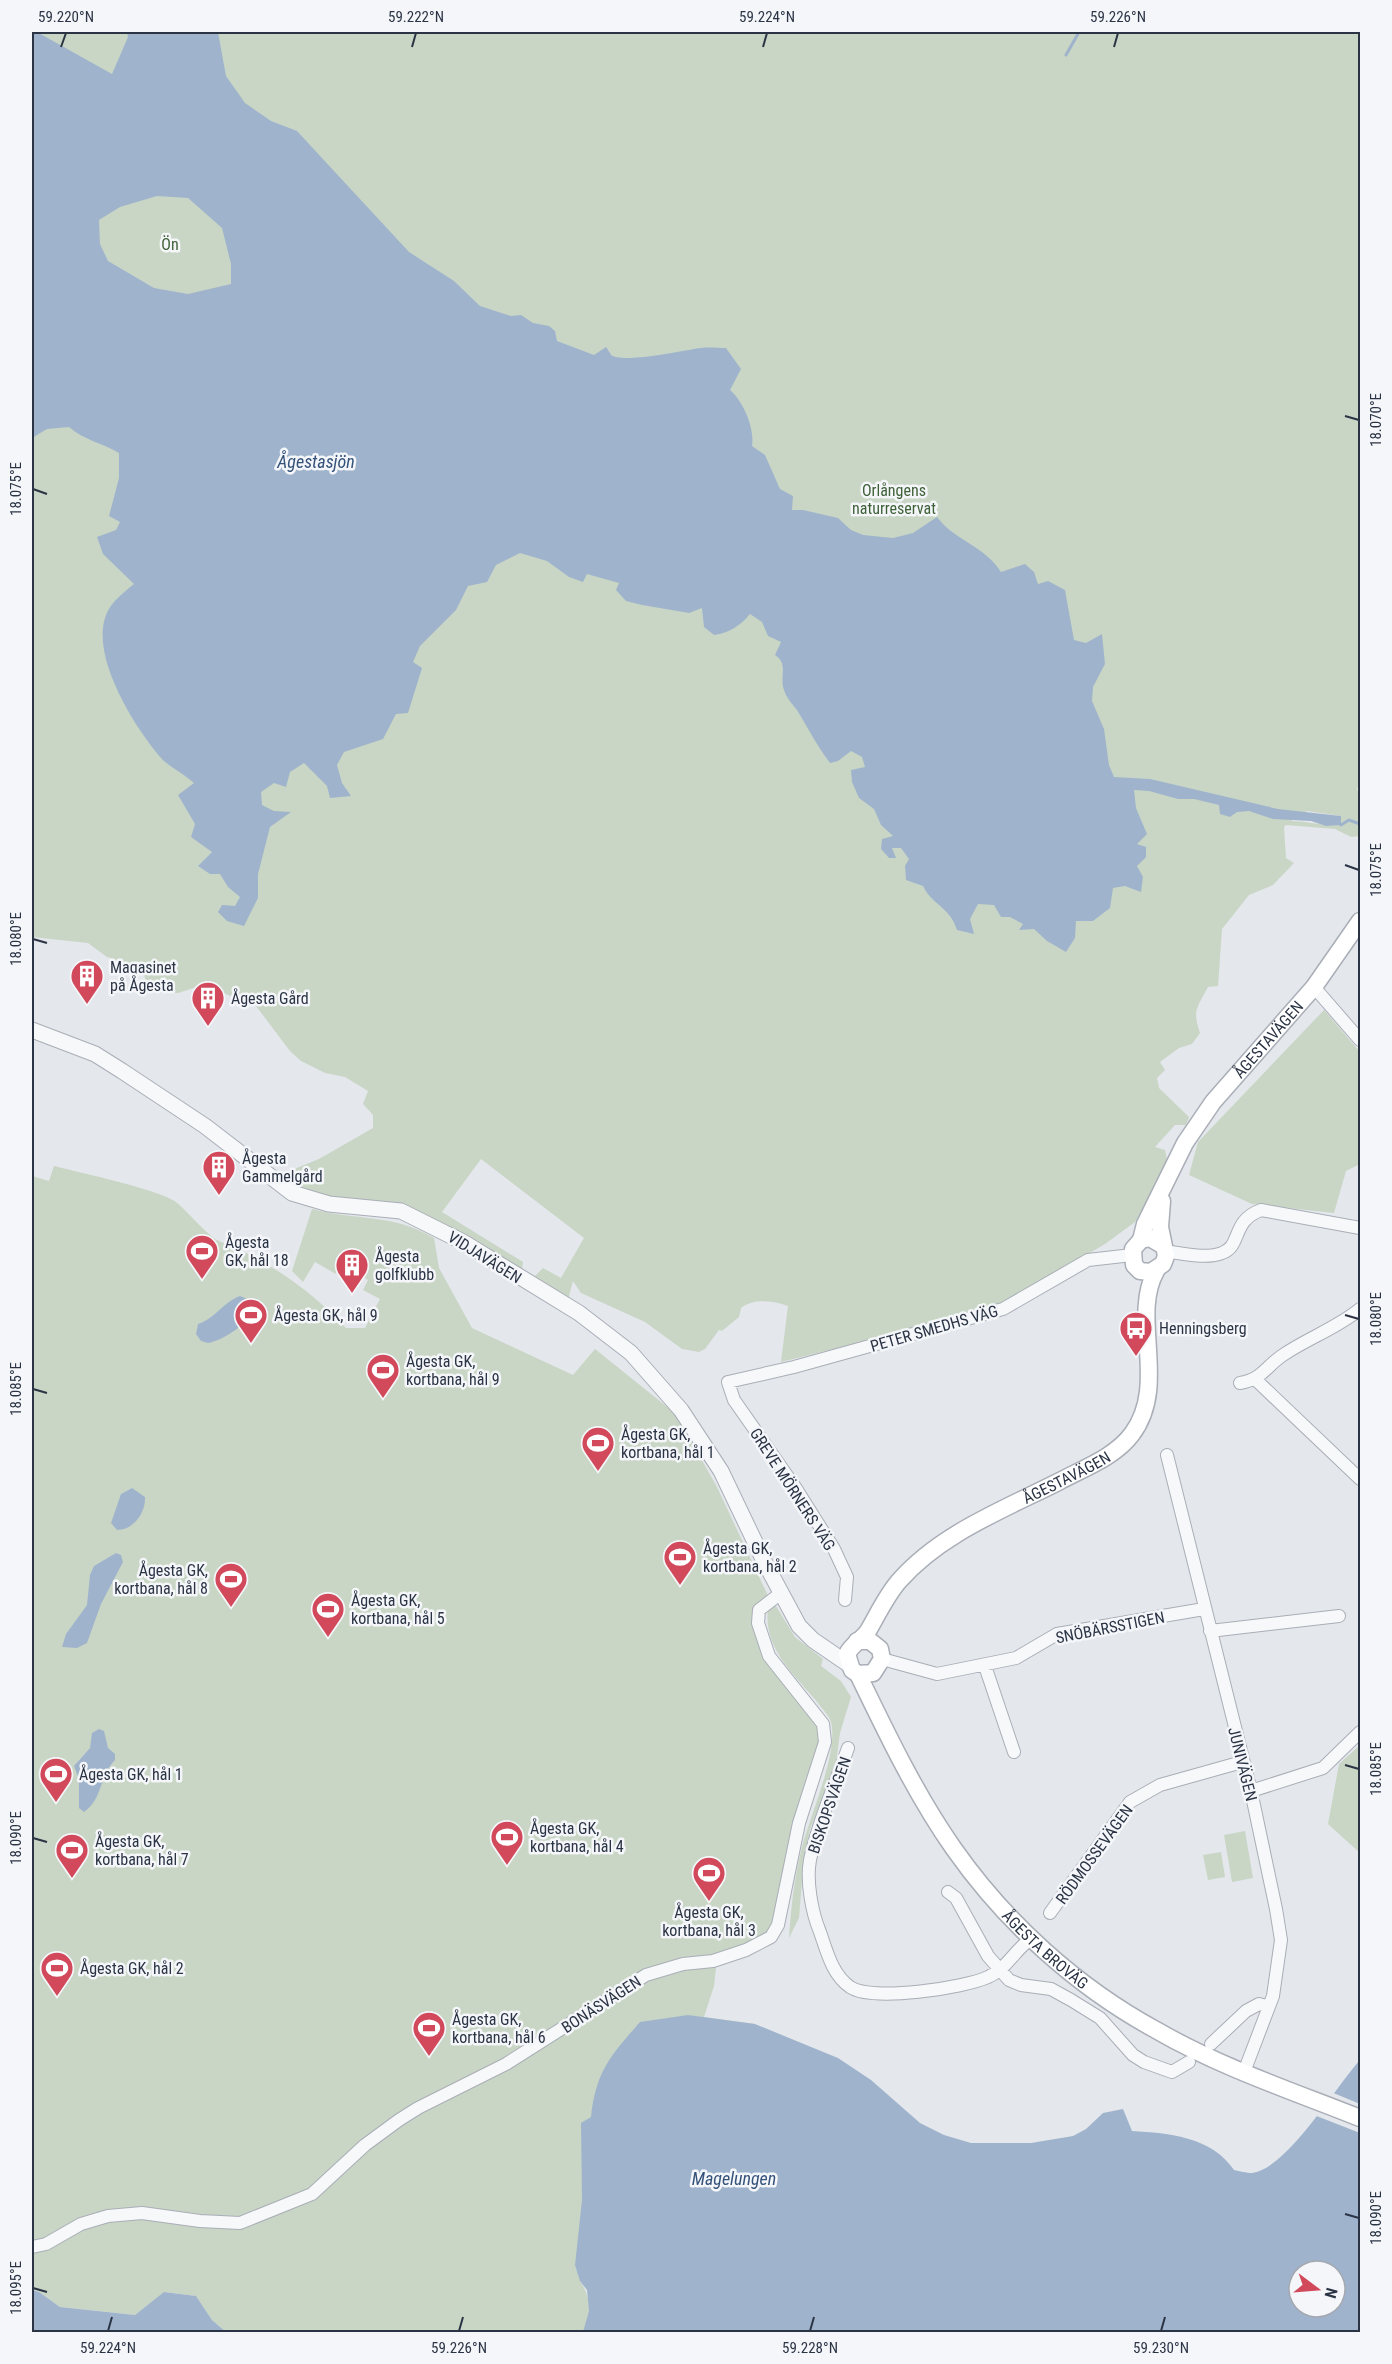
<svg xmlns="http://www.w3.org/2000/svg" width="1392" height="2364" font-family="'Roboto Condensed',sans-serif">
<rect width="100%" height="100%" fill="#e4e7ec"/>
<!-- green -->
<path fill="#c9d6c5" fill-rule="evenodd" d="M 32,32 L 1360,32 L 1360,776 L 1357,790 L 1360,793 L 1360,836 L 1351,837 L 1335,829 L 1286,825 L 1284,827 L 1286,858 L 1294,863 L 1273,885 L 1249,895 L 1222,929 L 1218,986 L 1208,987 C 1197,1008 1192,1010 1200,1033 L 1192,1044 L 1179,1048 L 1160,1062 L 1165,1070 L 1157,1078 L 1159,1088 L 1189,1117 L 1186,1125 L 1175,1125 L 1155,1147 L 1165,1150 L 1168,1164 L 1135,1222 L 1105,1244 L 995,1309 L 781,1362 L 788,1306 C 773,1301 754,1298 741,1308 L 739,1317 L 722,1331 L 719,1330 L 705,1349 L 699,1352 L 682,1349 L 645,1322 L 581,1293 L 573,1281 L 569,1296 L 579,1313 L 433,1226 L 305,1198 L 288,1180 L 287,1172 L 319,1159 L 373,1128 L 373,1115 L 363,1104 L 368,1091 L 345,1077 L 325,1073 L 301,1061 L 290,1051 L 256,1006 L 203,985 L 178,993 L 149,992 L 142,968 L 107,957 L 88,943 L 32,937 ZM 1307,811 L 1341,816 L 1341,824 C 1324,827 1308,821 1291,821 ZM 481,1159 L 584,1238 L 561,1278 L 543,1268 L 535,1276 L 522,1269 L 523,1262 L 442,1212 Z
M 1324,1010 L 1360,1052 L 1360,1164 L 1346,1171 L 1334,1213 L 1252,1204 L 1189,1175 L 1198,1142 Z
M 54,1166 C 77,1172 161,1190 176,1202 C 186,1210 210,1238 219,1241 C 266,1259 312,1291 346,1328 L 365,1328 L 380,1299 L 363,1290 L 368,1280 L 341,1265 L 336,1274 L 315,1262 L 303,1282 L 292,1271 L 312,1209 C 356,1221 392,1213 434,1238 L 439,1268 L 472,1328 L 573,1375 L 595,1349 L 676,1414 L 717,1487 L 770,1600 L 759,1610 L 762,1640 L 823,1724 L 771,1937 L 717,1959 L 714,1986 L 704,2017 L 755,2024 L 580,2281 C 590,2294 593,2318 583,2332 L 226,2332 L 212,2320 L 196,2296 L 165,2292 L 135,2315 L 60,2307 L 39,2292 L 32,2290 L 32,1176 L 49,1181 Z
M 776,1606 L 795,1637 L 823,1659 L 821,1666 L 841,1681 L 851,1697 L 840,1733 L 836,1763 L 810,1829 L 804,1858 L 799,1918 L 789,1938 C 791,1908 794,1880 801,1851 C 809,1817 839,1753 831,1722 C 829,1715 822,1709 818,1703 C 795,1675 763,1649 768,1609 Z
M 1360,1745 L 1360,1853 L 1328,1824 L 1339,1764 Z
M 1245,1831 L 1253,1878 L 1232,1882 L 1224,1835 Z
M 1221,1852 L 1225,1877 L 1208,1880 L 1203,1855 Z"/>
<!-- water -->
<path fill="#9fb4cc" fill-rule="evenodd" d="M 32,32 L 37,32 L 112,74 L 128,37 L 127,32 L 218,32 L 226,76 L 245,103 L 271,121 L 297,131 L 409,252 L 454,281 L 480,306 L 511,316 L 521,315 L 533,323 L 549,326 L 555,331 L 557,341 L 594,355 L 606,347 C 606,347 611,354 611,355 C 623,364 685,350 701,348 C 709,347 718,348 726,348 L 741,369 L 730,390 C 743,401 755,428 752,446 L 765,455 L 780,489 L 793,496 L 792,510 L 803,510 L 838,518 L 851,530 L 863,535 L 893,538 L 913,533 L 937,517 C 954,540 985,546 1001,572 L 1025,564 L 1034,572 L 1038,584 L 1048,581 L 1065,590 L 1074,640 L 1086,643 L 1102,634 L 1105,664 L 1093,687 L 1092,701 L 1104,729 L 1109,765 L 1114,777 L 1150,779 L 1278,809 L 1341,816 L 1341,825 L 1326,826 L 1311,821 L 1273,819 L 1249,811 L 1237,812 L 1230,817 L 1220,814 L 1219,805 L 1194,799 L 1178,799 L 1149,791 L 1134,790 L 1136,808 L 1147,834 L 1137,844 L 1146,847 L 1146,857 L 1137,866 L 1143,877 L 1141,892 L 1125,886 L 1113,888 L 1110,908 L 1093,921 L 1076,921 L 1075,938 L 1066,952 L 1047,941 L 1034,929 L 1019,930 L 1023,924 L 1010,917 L 1001,917 L 994,905 L 978,904 L 970,919 L 974,934 L 957,930 C 950,907 932,905 923,886 L 906,880 L 905,866 L 909,859 L 901,848 L 892,848 L 896,858 L 889,858 L 881,849 L 882,839 L 893,836 L 881,825 L 874,809 L 859,798 L 852,782 L 851,770 L 865,767 L 862,757 L 851,751 L 838,761 L 830,763 C 817,746 808,728 797,710 C 792,704 786,697 784,690 C 779,677 789,664 775,655 L 781,642 L 768,636 L 762,622 L 750,614 C 741,625 729,633 714,635 L 704,627 L 702,608 L 689,613 L 642,605 L 626,601 L 616,590 L 619,583 L 587,574 L 583,582 L 569,577 L 547,561 L 520,553 L 496,565 L 487,582 L 468,586 L 456,610 L 420,646 L 413,662 L 422,668 L 408,713 L 396,714 L 383,739 L 344,752 L 337,765 L 342,783 L 351,796 L 330,798 L 327,786 L 304,763 L 290,772 L 286,787 L 274,783 L 261,792 L 262,805 L 274,811 L 291,812 L 270,827 L 258,874 L 258,898 L 244,926 L 227,921 L 218,912 L 222,905 L 235,906 L 240,897 L 228,887 L 220,874 L 210,874 L 198,866 L 212,852 L 191,837 L 195,824 L 178,795 L 194,783 C 184,774 167,765 161,758 C 134,727 90,656 106,615 C 111,602 124,592 134,584 L 103,554 L 97,537 L 116,530 L 120,522 L 109,516 L 119,478 L 119,453 C 102,443 84,440 69,427 L 47,429 L 32,438 ZM 157,196 L 188,198 L 222,228 L 231,264 L 231,284 L 188,294 L 154,288 L 108,261 L 100,244 L 99,220 L 120,207 Z
M 240,1296 L 254,1302 C 256,1320 224,1340 208,1343 L 201,1341 L 196,1334 L 198,1324 C 215,1319 223,1302 240,1296 Z
M 132,1488 L 145,1497 C 146,1512 134,1530 117,1530 L 111,1523 L 121,1494 Z
M 116,1553 L 121,1555 L 123,1562 L 101,1604 L 87,1643 L 77,1648 L 62,1647 L 66,1634 L 87,1605 L 90,1575 L 94,1566 Z
M 99,1729 L 104,1731 L 108,1748 L 115,1754 L 115,1760 C 99,1776 103,1799 84,1812 L 79,1808 L 79,1779 L 74,1766 L 90,1748 L 92,1733 Z
M 688,2015 L 755,2024 L 838,2058 L 871,2080 L 920,2123 L 944,2135 L 971,2143 L 1031,2143 L 1073,2136 L 1086,2129 L 1103,2113 L 1123,2109 L 1132,2131 C 1169,2133 1212,2137 1234,2170 C 1239,2171 1247,2173 1252,2173 C 1288,2168 1336,2086 1360,2060 L 1360,2332 L 583,2332 L 589,2311 L 587,2290 L 580,2281 L 575,2265 L 582,2200 L 581,2123 L 591,2117 C 596,2071 611,2055 640,2022 ZM 1299,2271 L 1335,2271 L 1335,2307 L 1299,2307 Z
M 32,2290 L 39,2292 L 60,2307 L 135,2315 L 164,2292 L 196,2296 L 212,2320 L 226,2332 L 32,2332 Z"/>
<!-- pier -->
<path fill="#e4e7ec" d="M 1331,2092 L 1360,2104 L 1360,2133 L 1314,2115 Z"/>
<g fill="none" stroke-linecap="round" stroke-linejoin="round">
<!-- stream -->
<path stroke="#9fb4cc" stroke-width="3" d="M 1066,55 L 1079,32
M 1341,825 L 1349,820 L 1360,824"/>
<defs>
<path id="minor" d="M 1314,987 L 1360,1040
M 1166,1256 L 1171,1252 C 1186,1254 1207,1259 1222,1253 C 1242,1246 1231,1221 1261,1210 L 1360,1228
M 1256,1380 L 1360,1479
M 1240,1383 C 1263,1379 1265,1367 1283,1355 C 1308,1338 1337,1328 1360,1309
M 1167,1455 L 1251,1791 L 1276,1909 L 1281,1940 L 1273,1996 L 1244,2072
M 845,1600 L 847,1577 L 834,1549 L 795,1487 L 734,1400 L 728,1382 L 794,1367 L 1003,1309 L 1088,1260 L 1132,1255
M 1210,1631 L 1339,1616
M 882,1659 L 937,1674 L 1016,1658 L 1057,1634 L 1204,1609
M 985,1666 L 1014,1752
M 848,1748 C 835,1785 818,1822 810,1860 C 806,1881 812,1913 820,1932 C 827,1952 832,1974 850,1987 C 872,2002 964,1988 988,1977 C 1007,1969 1016,1948 1032,1938
M 1251,1791 L 1323,1768 L 1360,1732
M 948,1892 L 956,1898 L 988,1956 L 1009,1980 L 1021,1985 L 1051,1989 L 1071,2000 L 1100,2018 L 1133,2055 L 1144,2062 L 1172,2072 L 1189,2062
M 1050,1913 L 1130,1802 L 1160,1785 L 1242,1762
M 1211,2044 L 1246,2011 L 1259,2004 L 1267,2006
M 32,2247 L 46,2244 L 81,2224 L 108,2216 L 142,2213 L 200,2221 L 240,2223 L 312,2194 L 365,2145 L 399,2120 L 418,2108 L 506,2064 L 646,1975 L 683,1964 L 713,1961 L 746,1950 L 771,1937 L 778,1925 L 799,1823 L 825,1742 L 823,1724 L 769,1656 L 758,1623 L 759,1610 L 781,1593"/>
<path id="tertiary" d="M 32,1030 L 95,1054 L 122,1071 L 205,1126 L 292,1193 L 329,1204 L 401,1211 L 463,1242 L 579,1313 L 631,1353 L 681,1410 L 721,1471 L 764,1561 L 799,1626 L 813,1640 L 848,1664"/>
<g id="secondary">
<path id="s1" d="M 1141,1240 L 1145,1224 L 1185,1143 L 1213,1102 L 1314,987 L 1360,921"/>
<path d="M 1162,1245 L 1150,1238 L 1141,1240 L 1133,1249 L 1134,1265 L 1140,1271 L 1151,1272 L 1163,1264 L 1166,1256 L 1160,1227 L 1162,1201"/>
<path id="s2" d="M 857,1641 L 870,1641 L 880,1649 L 882,1659 L 873,1673 L 858,1674 L 852,1670 L 847,1654 C 852,1644 862,1640 868,1631 C 878,1614 886,1596 899,1581 C 941,1533 1005,1509 1060,1481 C 1084,1468 1115,1457 1132,1434 C 1169,1385 1130,1317 1156,1271"/>
<path id="s3" d="M 858,1674 C 887,1734 916,1795 954,1849 C 1006,1923 1077,1987 1156,2030 C 1220,2067 1292,2091 1360,2118"/>
</g>
</defs>
<!-- minor casing -->
<use href="#minor" stroke="#a9aeb7" stroke-width="14"/>
<!-- tertiary casing -->
<use href="#tertiary" stroke="#a9aeb7" stroke-width="17"/>
<!-- secondary casing -->
<use href="#secondary" stroke="#a9aeb7" stroke-width="19"/>
<!-- minor -->
<use href="#minor" stroke="#f7f8fa" stroke-width="12"/>
<!-- tertiary -->
<use href="#tertiary" stroke="#f7f8fa" stroke-width="15"/>
<!-- secondary -->
<use href="#secondary" stroke="#fff" stroke-width="16"/>
</g>
<!-- ticks -->
<path fill="none" stroke="#2b3445" stroke-width="2" d="M 61,47 L 66,33M 412,47 L 416,33M 763,47 L 767,33M 1114,47 L 1118,33M 1345,416 L 1359,420M 33,489 L 47,494M 1345,865 L 1359,870M 33,939 L 47,943M 1345,1315 L 1359,1319M 33,1389 L 47,1393M 1345,1765 L 1359,1769M 33,1838 L 47,1842M 1345,2214 L 1359,2218M 33,2288 L 47,2292M 108,2331 L 112,2317M 459,2331 L 463,2317M 810,2331 L 814,2317M 1161,2331 L 1165,2317"/>
<!-- icons -->
<defs>
<symbol id="building-pin" viewBox="-11 -11 22 30"><path d="M0 17L-7.5 6A9.5 9.5 0 1 1 7.5 6Z" fill="#d1495b" stroke="#f4f6f9"/><path d="M-4-6H4V6H1V3H-1V6H-4ZM-2.5-4.3h1.7v1.8h-1.7ZM.8-4.3h1.7v1.8H.8ZM-2.5-1h1.7V.8h-1.7ZM.8-1h1.7V.8H.8Z" fill="#fff"/></symbol>
<symbol id="stadium-pin" viewBox="-11 -11 22 30"><path d="M0 17L-7.5 6A9.5 9.5 0 1 1 7.5 6Z" fill="#d1495b" stroke="#f4f6f9"/><path d="M0-5a6.5 5 0 1 0 0 10a6.5 5 0 1 0 0-10ZM-3.5-1.8h7v3.6h-7Z" fill="#fff"/></symbol>
<symbol id="bus-pin" viewBox="-11 -11 22 30"><path d="M0 17L-7.5 6A9.5 9.5 0 1 1 7.5 6Z" fill="#d1495b" stroke="#f4f6f9"/><path d="M-5-6H5V4H4V6H2V4H-2V6H-4V4H-5ZM-3.5-4V0h7V-4ZM-3.5 1.2v1.5H-2V1.2ZM2 1.2v1.5H3.5V1.2Z" fill="#fff"/></symbol>
</defs>
<g fill-rule="evenodd">
<use href="#building-pin" x="68" y="957" width="38" height="52"/>
<use href="#building-pin" x="189" y="979" width="38" height="52"/>
<use href="#building-pin" x="200" y="1148" width="38" height="52"/>
<use href="#stadium-pin" x="183" y="1232" width="38" height="52"/>
<use href="#building-pin" x="333" y="1246" width="38" height="52"/>
<use href="#stadium-pin" x="232" y="1296" width="38" height="52"/>
<use href="#bus-pin" x="1117" y="1309" width="38" height="52"/>
<use href="#stadium-pin" x="364" y="1351" width="38" height="52"/>
<use href="#stadium-pin" x="579" y="1424" width="38" height="52"/>
<use href="#stadium-pin" x="661" y="1538" width="38" height="52"/>
<use href="#stadium-pin" x="212" y="1560" width="38" height="52"/>
<use href="#stadium-pin" x="309" y="1590" width="38" height="52"/>
<use href="#stadium-pin" x="37" y="1755" width="38" height="52"/>
<use href="#stadium-pin" x="488" y="1818" width="38" height="52"/>
<use href="#stadium-pin" x="53" y="1831" width="38" height="52"/>
<use href="#stadium-pin" x="690" y="1854" width="38" height="52"/>
<use href="#stadium-pin" x="38" y="1949" width="38" height="52"/>
<use href="#stadium-pin" x="410" y="2009" width="38" height="52"/>
</g>
<g text-anchor="middle" stroke-width="5" stroke-linejoin="round" paint-order="stroke">
<!-- park labels -->
<g font-size="16" fill="#3f6138" stroke="#f4f6f9">
<text x="170" y="250">Ön</text>
<text x="894" y="496">Orlångens<tspan x="894" dy="18">naturreservat</tspan></text>
</g>
<!-- poi labels -->
<g font-size="16" fill="#2b3445" stroke="#f4f6f9" text-anchor="start">
<text x="110" y="973">Magasinet<tspan x="110" dy="18">på Ågesta</tspan></text>
<text x="231" y="1004">Ågesta Gård</text>
<text x="242" y="1164">Ågesta<tspan x="242" dy="18">Gammelgård</tspan></text>
<text x="225" y="1248">Ågesta<tspan x="225" dy="18">GK, hål 18</tspan></text>
<text x="375" y="1262">Ågesta<tspan x="375" dy="18">golfklubb</tspan></text>
<text x="274" y="1321">Ågesta GK, hål 9</text>
<text x="1159" y="1334">Henningsberg</text>
<text x="406" y="1367">Ågesta GK,<tspan x="406" dy="18">kortbana, hål 9</tspan></text>
<text x="621" y="1440">Ågesta GK,<tspan x="621" dy="18">kortbana, hål 1</tspan></text>
<text x="703" y="1554">Ågesta GK,<tspan x="703" dy="18">kortbana, hål 2</tspan></text>
<text x="208" y="1576" text-anchor="end">Ågesta GK,<tspan x="208" dy="18">kortbana, hål 8</tspan></text>
<text x="351" y="1606">Ågesta GK,<tspan x="351" dy="18">kortbana, hål 5</tspan></text>
<text x="79" y="1780">Ågesta GK, hål 1</text>
<text x="530" y="1834">Ågesta GK,<tspan x="530" dy="18">kortbana, hål 4</tspan></text>
<text x="95" y="1847">Ågesta GK,<tspan x="95" dy="18">kortbana, hål 7</tspan></text>
<text x="709" y="1918" text-anchor="middle">Ågesta GK,<tspan x="709" dy="18">kortbana, hål 3</tspan></text>
<text x="80" y="1974">Ågesta GK, hål 2</text>
<text x="452" y="2025">Ågesta GK,<tspan x="452" dy="18">kortbana, hål 6</tspan></text>
</g>
<!-- street labels -->
<g font-size="16" fill="#2b3445" stroke="#f4f6f9">
<text dy="6" stroke="none"><textPath href="#s1" startOffset="240">ÅGESTAVÄGEN</textPath></text>
<text transform="translate(485 1257) rotate(32)" y="6">VIDJAVÄGEN</text>
<text transform="translate(934 1328) rotate(-16)" y="6">PETER SMEDHS VÄG</text>
<text dy="6" stroke="none"><textPath href="#s2" startOffset="380">ÅGESTAVÄGEN</textPath></text>
<text transform="translate(793 1489) rotate(57)" y="6">GREVE MÖRNERS VÄG</text>
<text transform="translate(1110 1627) rotate(-11)" y="6">SNÖBÄRSSTIGEN</text>
<text transform="translate(1243 1764) rotate(76)" y="6">JUNIVÄGEN</text>
<text transform="translate(829 1805) rotate(-71)" y="6">BISKOPSVÄGEN</text>
<text transform="translate(1094 1854) rotate(-54)" y="6">RÖDMOSSEVÄGEN</text>
<text dy="6" stroke="none"><textPath href="#s3" startOffset="336">ÅGESTA BROVÄG</textPath></text>
<text transform="translate(601 2004) rotate(-33)" y="6">BONÄSVÄGEN</text>
</g>
<!-- water labels -->
<g font-size="18" font-style="italic" fill="#34527a" stroke="#f4f6f9">
<text x="316" y="468">Ågestasjön</text>
<text x="734" y="2185">Magelungen</text>
</g>
</g>
<!-- border -->
<rect width="1392" height="2364" fill="none" stroke="#f4f6f9" stroke-width="66"/>
<!-- north arrow -->
<g transform="translate(1317 2289) rotate(106)"><circle r="28" fill="#f4f6f9" stroke="#a4a8b1" stroke-width="1.5"/>
<path d="M0-4.5L10 22L0 15L-10 22Z" fill="#d1495b"/>
<text y="-9" font-size="16" font-weight="bold" text-anchor="middle" fill="#2b3445">N</text>
</g>
<rect x="33" y="33" width="1326" height="2298" fill="none" stroke="#2b3445" stroke-width="2"/>
<g font-size="15" text-anchor="middle" fill="#2b3445">
<text x="66" y="22">59.220°N</text>
<text x="416" y="22">59.222°N</text>
<text x="767" y="22">59.224°N</text>
<text x="1118" y="22">59.226°N</text>
<text transform="translate(1376 420) rotate(-90)" y="5">18.070°E</text>
<text transform="translate(16 489) rotate(-90)" y="5">18.075°E</text>
<text transform="translate(1376 870) rotate(-90)" y="5">18.075°E</text>
<text transform="translate(16 939) rotate(-90)" y="5">18.080°E</text>
<text transform="translate(1376 1319) rotate(-90)" y="5">18.080°E</text>
<text transform="translate(16 1389) rotate(-90)" y="5">18.085°E</text>
<text transform="translate(1376 1769) rotate(-90)" y="5">18.085°E</text>
<text transform="translate(16 1838) rotate(-90)" y="5">18.090°E</text>
<text transform="translate(1376 2218) rotate(-90)" y="5">18.090°E</text>
<text transform="translate(16 2288) rotate(-90)" y="5">18.095°E</text>
<text x="108" y="2353">59.224°N</text>
<text x="459" y="2353">59.226°N</text>
<text x="810" y="2353">59.228°N</text>
<text x="1161" y="2353">59.230°N</text>
</g>
</svg>
